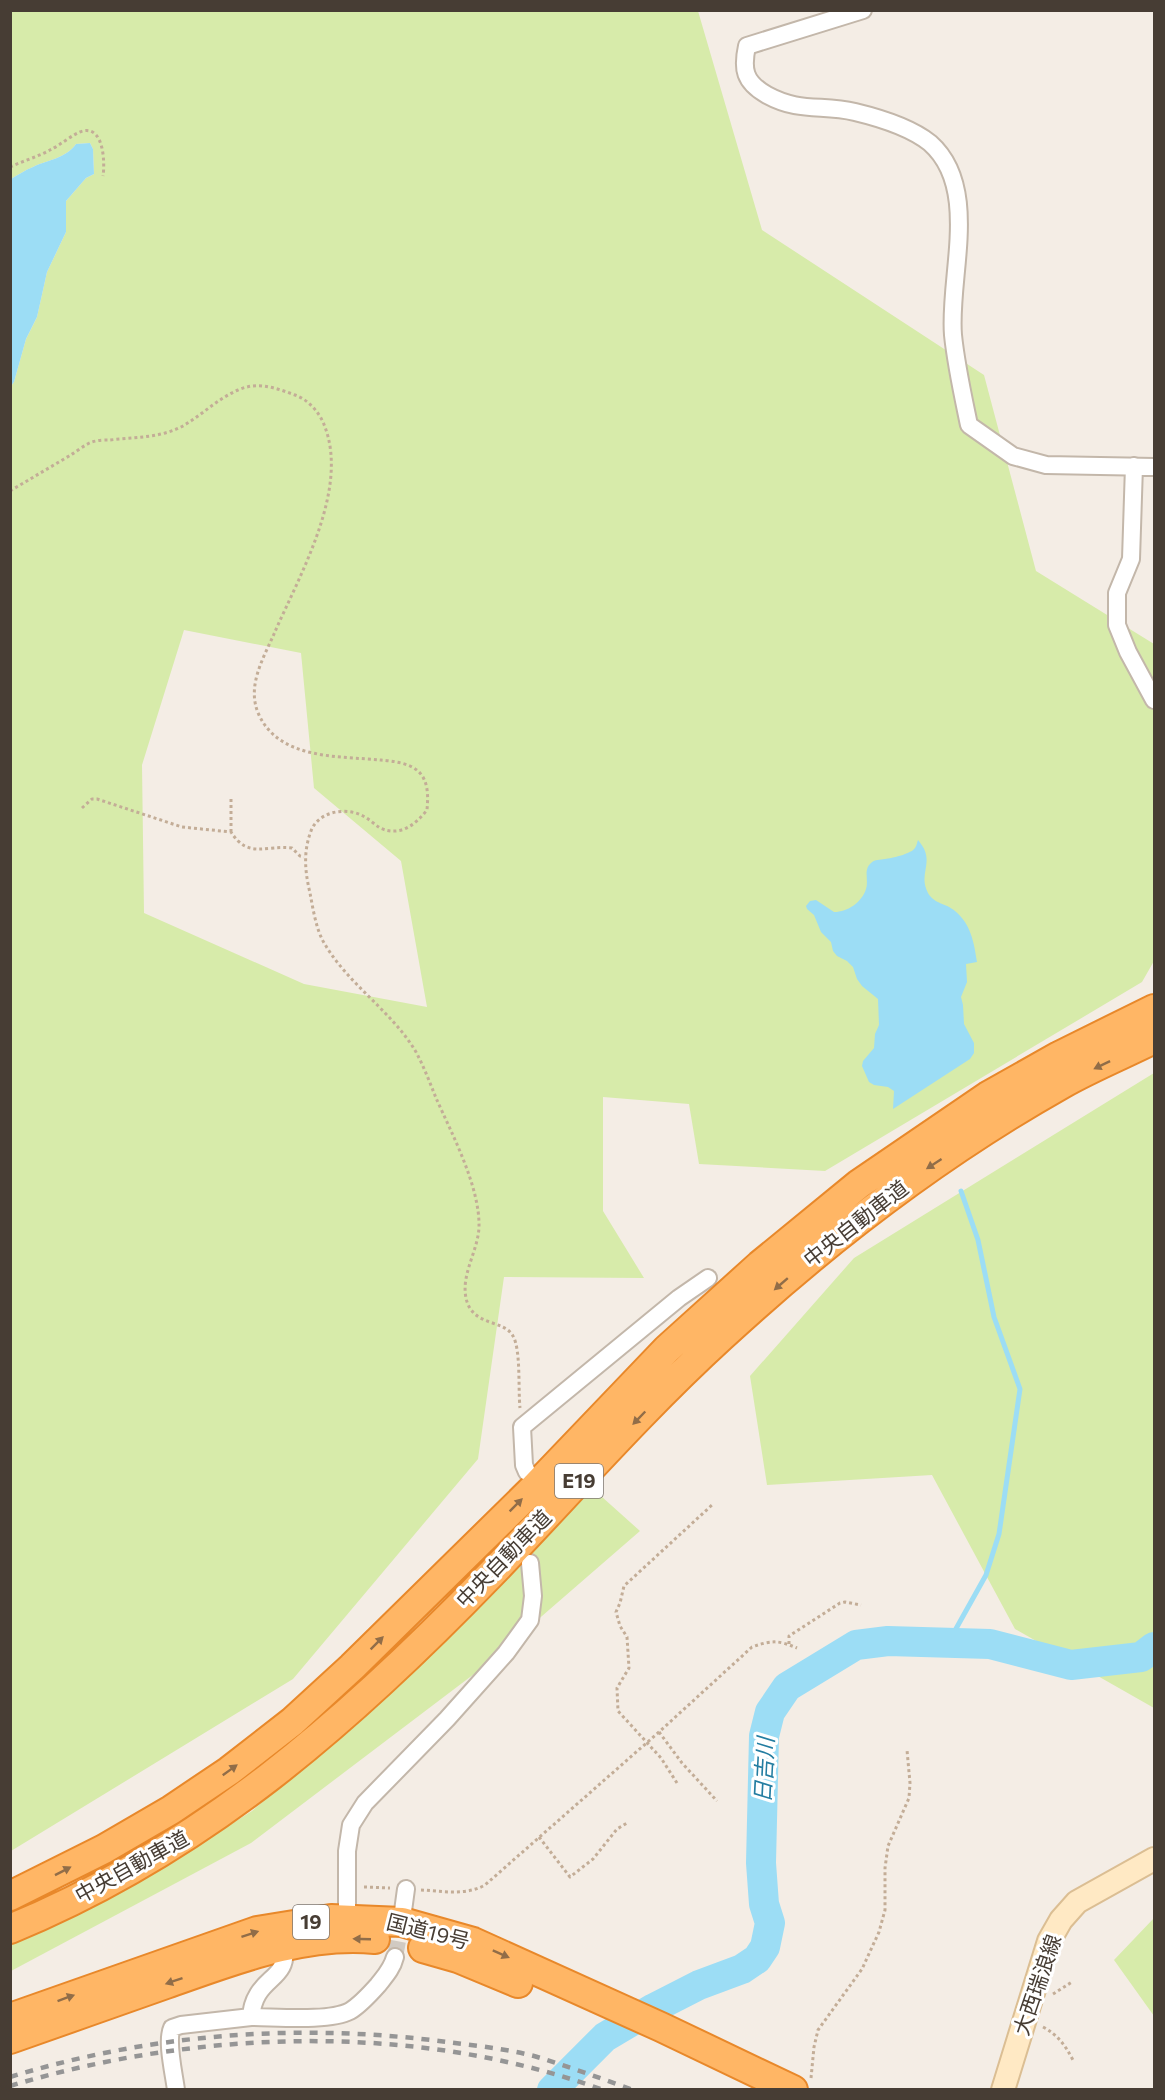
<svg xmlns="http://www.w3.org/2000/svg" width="1165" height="2100" font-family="Commissioner,'Noto Sans JP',sans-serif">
<rect width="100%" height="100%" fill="#f4ede5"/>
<!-- green -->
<path fill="#d7ebaa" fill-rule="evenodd" d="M 11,11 L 698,11 L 762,230 L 984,375 L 1036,571 L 1154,644 L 1154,961 L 1142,982 L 825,1171 L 699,1164 L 689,1104 L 603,1097 L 603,1211 L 644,1278 L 504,1277 L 478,1459 L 293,1679 L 11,1851 L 11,386 L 14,382 L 26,339 L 37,317 L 47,272 L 66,232 L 66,201 L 86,178 L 94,174 L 93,149 L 90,143 L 76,144 C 65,159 49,159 33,167 C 25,170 18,175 11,179 ZM 184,630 L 301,653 L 314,788 L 401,861 L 427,1007 L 304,984 L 144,913 L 142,765 Z
M 1154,1073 L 1154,1708 L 1015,1629 L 932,1475 L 767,1485 L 750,1376 L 854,1258 Z
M 592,1488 L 640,1531 L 482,1668 L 251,1843 L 11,1971 L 11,1941 L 148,1876 L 252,1811 L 356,1721 L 454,1629 Z
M 1154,1918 L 1154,2016 L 1114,1960 Z"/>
<!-- water -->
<path fill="#9cddf5" d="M 90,143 L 93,149 L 94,174 L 86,178 L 66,201 L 66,232 L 47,272 L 37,317 L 26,339 L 14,382 L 11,386 L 11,179 C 18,175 25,170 33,167 C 49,159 65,159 76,144 Z
M 918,840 C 937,862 917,872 928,893 C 934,904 946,903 955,911 C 971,924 974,943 977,962 L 966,964 L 967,982 L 961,997 L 963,1005 L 964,1024 L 974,1043 L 974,1053 L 970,1059 L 893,1109 L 894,1091 L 888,1087 L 874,1085 L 869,1082 L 862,1066 L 863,1061 L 874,1048 L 875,1034 L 879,1025 L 878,999 L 862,986 L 857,979 L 853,967 L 847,961 L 837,956 L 833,951 L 831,942 L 821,932 L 814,915 L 807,909 L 806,906 L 810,901 L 816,900 L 834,912 C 848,912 862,902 866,889 C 869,880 863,870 871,863 C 875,859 880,860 885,859 C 892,858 911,854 915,848 C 917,845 917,842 918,840 Z"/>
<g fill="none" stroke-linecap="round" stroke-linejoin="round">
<!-- stream -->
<path stroke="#9cddf5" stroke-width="5" d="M 948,1643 L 986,1575 L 999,1534 L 1020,1389 L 994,1317 L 978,1240 L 961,1191"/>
<!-- river -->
<path stroke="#9cddf5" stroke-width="30" d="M 552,2090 L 605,2037 L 654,2008 L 699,1985 L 742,1969 L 757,1959 L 765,1947 L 770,1923 L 764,1904 L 761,1863 L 764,1736 L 770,1712 L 787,1687 L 856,1645 L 888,1641 L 990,1644 L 1071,1665 L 1141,1657 L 1154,1647"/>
<!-- street-tunnel -->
<path stroke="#d1cac2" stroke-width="16" stroke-dasharray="16 8" stroke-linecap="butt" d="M 395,1957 L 403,1914"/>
<defs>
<path id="street" d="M 863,10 L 747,46 C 742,69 744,82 767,95 C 800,113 822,104 855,112 C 880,118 910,127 930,143 C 981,188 948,277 953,335 C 956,365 963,396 969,425 L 1013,456 L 1046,465 L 1154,467
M 1134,466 L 1131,559 L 1117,593 L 1117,625 L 1128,652 L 1154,700
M 527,1472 L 524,1465 L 522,1427 L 679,1298 L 708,1278
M 403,1911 L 406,1889
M 347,1919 L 347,1851 L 351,1825 L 365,1803 L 447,1719 L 506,1653 L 530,1620 L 533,1596 L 530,1563
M 251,2017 C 276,2017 329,2022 350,2011 C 360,2005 370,1994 378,1985 C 385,1976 392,1969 395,1957
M 176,2090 C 174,2074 166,2041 172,2028 L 181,2025 L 251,2017 C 252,2008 253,2002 258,1994 C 269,1976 288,1974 284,1947"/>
<path id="secondary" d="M 1003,2090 L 1049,1941 L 1061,1920 L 1077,1902 L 1154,1859"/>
<path id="highway" d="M 10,1896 L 104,1849 L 171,1810 L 229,1771 L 292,1722 L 352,1667 L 535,1487 L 667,1349 L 760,1265 L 859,1184 L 988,1096 L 1059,1056 L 1154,1009
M 10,1929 C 202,1850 349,1721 491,1574 C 567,1495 640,1411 721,1337 C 825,1241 938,1154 1062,1084 C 1092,1067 1124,1054 1154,1039
M 423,1948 L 458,1958 L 518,1983
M 10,2018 L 257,1931 L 331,1919 L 402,1922 L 473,1942 L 661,2027 L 793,2090
M 10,2039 C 62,2021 114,2002 166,1984 C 232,1961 303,1932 375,1939"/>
</defs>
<!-- street casing -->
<use href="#street" stroke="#c3b7aa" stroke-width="20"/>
<!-- secondary casing -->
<use href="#secondary" stroke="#dbbe93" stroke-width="26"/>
<!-- highway casing -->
<use href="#highway" stroke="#e8882a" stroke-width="32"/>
<!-- path -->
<path stroke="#c3ad97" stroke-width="3" stroke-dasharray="3 3" stroke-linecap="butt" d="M 10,167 C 23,161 37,157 50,150 C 59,146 74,133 83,131 C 104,126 105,163 103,176
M 10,491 C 30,479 49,468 69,456 C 76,452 84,445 92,442 C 98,440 105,440 110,440 C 135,437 159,438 181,427 C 201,416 217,399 238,390 C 258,381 276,388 295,395 C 309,400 320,413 325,427 C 349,491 299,576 274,634 C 263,659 246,687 259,715 C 280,760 339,756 381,760 C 393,761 410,763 419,772 C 429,782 428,798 427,810 C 415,825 400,837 380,828 C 374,824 368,818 361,815 C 344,807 318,812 311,831 C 303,852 305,872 310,893 C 313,909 316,928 323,941 C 347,984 392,1011 416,1052 C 424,1067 430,1083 436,1098 C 452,1134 480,1187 479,1227 C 478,1251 461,1274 466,1298 C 472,1327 504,1319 513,1336 C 521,1350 518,1389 520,1408
M 82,808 L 92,799 L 97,799 L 182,827 L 231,832 C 248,859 265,845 292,848 L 300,856 L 304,857
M 231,832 L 231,796
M 789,1644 L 789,1636 L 840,1603 L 845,1602 L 861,1605
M 659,1732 L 682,1763 L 717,1801
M 677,1783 L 661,1758 L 618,1711 L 617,1688 L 629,1668 L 627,1637 L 620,1626 L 616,1612 L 620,1603 L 624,1586 L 712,1505
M 539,1837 L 570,1877 L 593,1859 L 617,1829 L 627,1823
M 364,1887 L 390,1888
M 421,1890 C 442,1891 465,1896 485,1885 L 659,1732 L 752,1647 C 772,1640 778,1640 797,1648
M 1053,1994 L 1072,1982
M 1043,2027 C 1058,2035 1065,2045 1073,2060
M 811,2078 L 814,2047 L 818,2030 L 862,1969 L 879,1932 L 885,1910 L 885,1868 L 888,1846 L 909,1798 L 910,1783 L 907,1750"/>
<!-- street -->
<use href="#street" stroke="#fff" stroke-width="16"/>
<!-- secondary -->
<use href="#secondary" stroke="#ffe9c4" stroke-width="22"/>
<!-- highway -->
<use href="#highway" stroke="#ffb665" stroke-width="28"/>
<!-- rail -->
<path stroke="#959595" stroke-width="4.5" stroke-dasharray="8 8" stroke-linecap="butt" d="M 10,2077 C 150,2034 295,2023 439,2041 C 470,2045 503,2048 534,2056 C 567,2066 600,2078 633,2090
M 10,2086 C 198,2029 418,2022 603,2090"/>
</g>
<!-- one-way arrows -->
<defs><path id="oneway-solid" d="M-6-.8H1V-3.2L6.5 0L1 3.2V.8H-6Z" transform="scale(1.5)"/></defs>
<g fill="#916d48">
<use href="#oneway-solid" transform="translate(1102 1065) rotate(154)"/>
<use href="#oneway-solid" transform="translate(934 1164) rotate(147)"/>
<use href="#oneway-solid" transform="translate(781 1284) rotate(139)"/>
<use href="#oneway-solid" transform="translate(639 1418) rotate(134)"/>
<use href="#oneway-solid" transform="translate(516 1505) rotate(-45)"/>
<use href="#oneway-solid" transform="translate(377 1643) rotate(-45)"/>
<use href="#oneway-solid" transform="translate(230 1770) rotate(-36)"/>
<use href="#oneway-solid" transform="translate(63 1871) rotate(-27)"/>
<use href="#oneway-solid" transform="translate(250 1934) rotate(-18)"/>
<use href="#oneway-solid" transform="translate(362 1939) rotate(-178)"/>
<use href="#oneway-solid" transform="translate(501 1954) rotate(24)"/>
<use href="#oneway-solid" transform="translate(174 1981) rotate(161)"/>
<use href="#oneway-solid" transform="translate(66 1998) rotate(-20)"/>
</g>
<g text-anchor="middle" stroke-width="6" stroke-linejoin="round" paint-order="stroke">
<!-- shield labels -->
<g fill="#fff" stroke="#7e7771" stroke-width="1.5">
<rect x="555" y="1464" width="48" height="34" rx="4.5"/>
<rect x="293" y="1905" width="36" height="34" rx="4.5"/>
</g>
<g font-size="20" font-weight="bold" fill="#473d34">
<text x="579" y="1488">E19</text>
<text x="311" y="1929">19</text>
</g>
<!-- street labels -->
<g font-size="21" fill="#473d34" stroke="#fff">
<text transform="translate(856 1224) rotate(-38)" y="7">中央自動車道</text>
<text transform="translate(504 1559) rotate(-46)" y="7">中央自動車道</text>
<text transform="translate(132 1867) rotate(-29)" y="7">中央自動車道</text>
<text transform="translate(428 1932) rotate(14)" y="7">国道19号</text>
<text transform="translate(1038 1985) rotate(-71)" y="7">大西瑞浪線</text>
</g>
<!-- water labels -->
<g font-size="22" font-style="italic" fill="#237da1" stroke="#fff">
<text transform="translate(764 1770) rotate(-87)" y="8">日吉川</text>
</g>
</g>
<!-- border -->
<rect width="1165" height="2100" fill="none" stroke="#473d34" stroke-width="24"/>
</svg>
